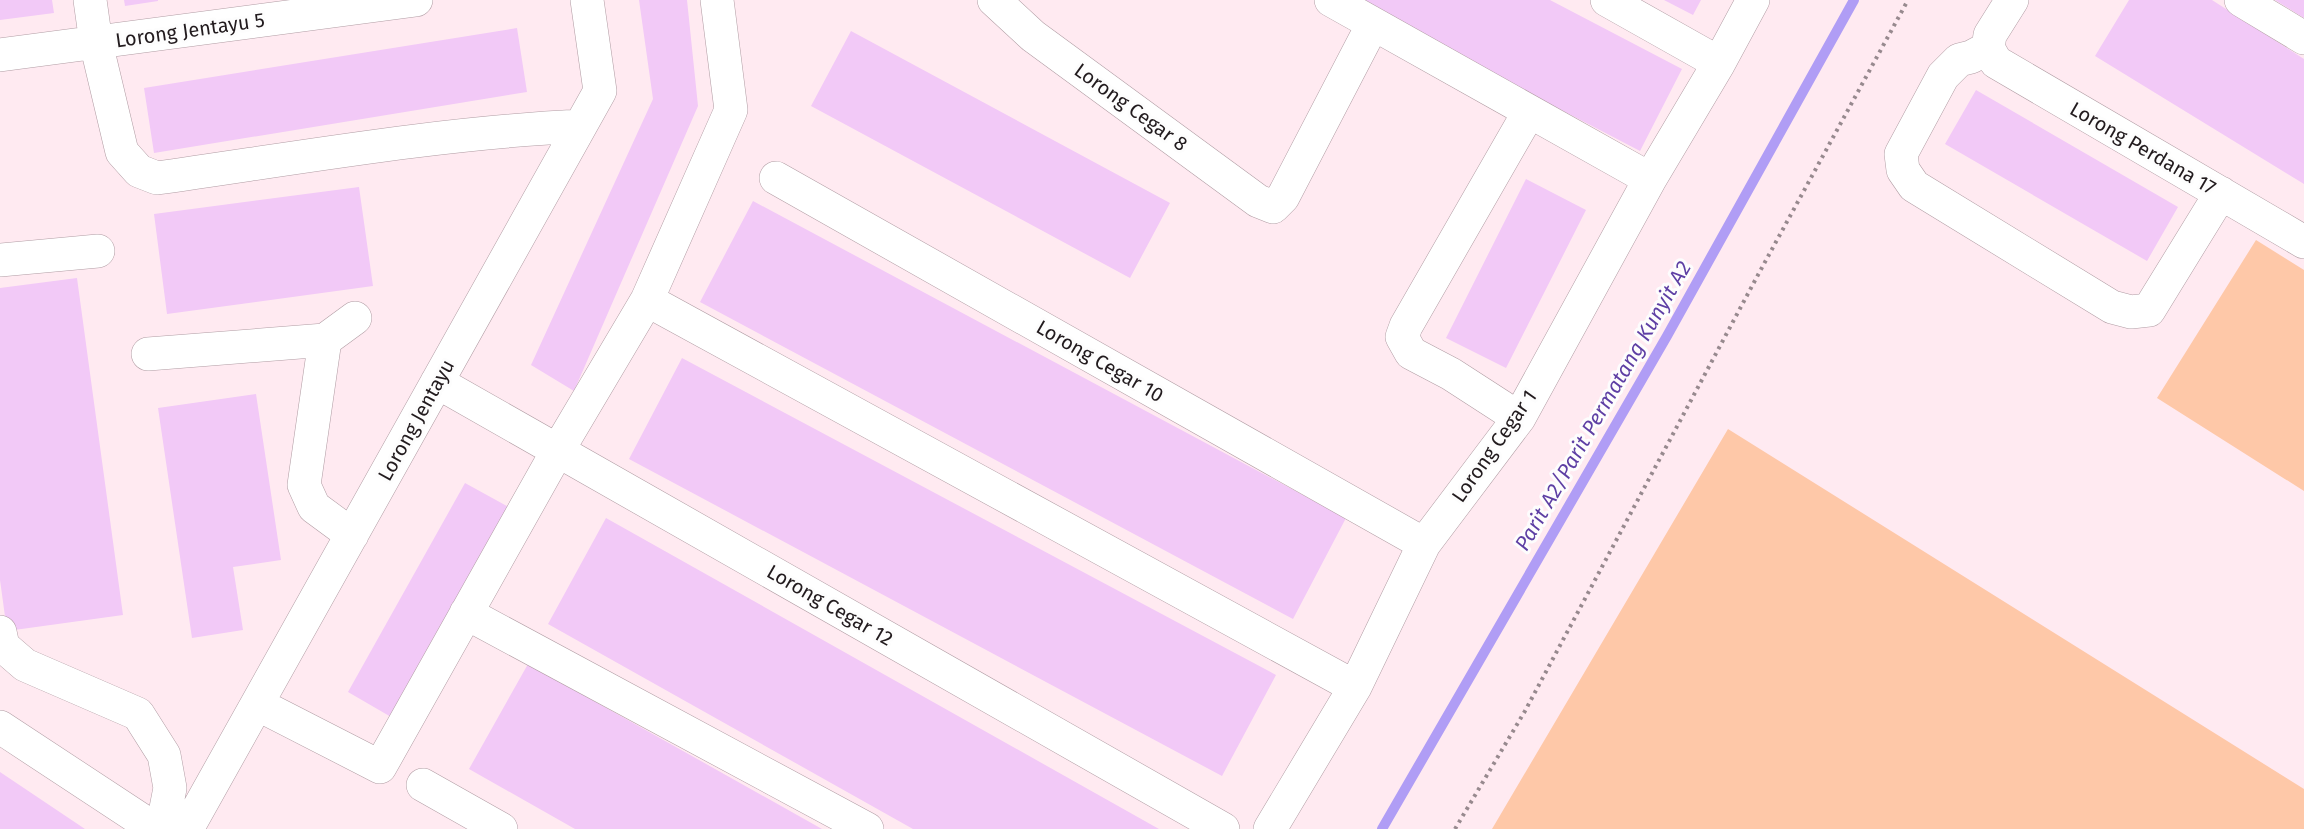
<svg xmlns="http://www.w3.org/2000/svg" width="2304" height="829" font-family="'Fira Sans',sans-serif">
<rect width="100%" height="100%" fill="#ffeaf1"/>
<!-- green -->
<path fill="#fec8a8" d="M 2256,240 L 2304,270 L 2304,491 L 2157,398 Z
M 1728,429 L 2304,789 L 2304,829 L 1492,829 Z"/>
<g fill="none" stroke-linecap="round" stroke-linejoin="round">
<!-- stream -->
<path stroke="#b09df5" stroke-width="10" d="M 1382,829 L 1667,336 L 1854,0"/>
</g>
<!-- building -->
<path fill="#f2c9f7" d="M 0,0 L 52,0 L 54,13 L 0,20 Z
M 124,0 L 158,0 L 158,1 L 125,6 Z
M 639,0 L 687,0 L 698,106 L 574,391 L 531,365 L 653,99 Z
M 1350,0 L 1550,0 L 1682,69 L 1640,151 Z
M 1664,0 L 1701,0 L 1693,15 Z
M 2129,0 L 2212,0 L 2304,59 L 2304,184 L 2095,56 Z
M 2275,0 L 2304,0 L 2304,18 Z
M 517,28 L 527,92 L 154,153 L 144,88 Z
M 851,31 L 1170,203 L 1130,278 L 811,106 Z
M 1976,90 L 2178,207 L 2147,261 L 1945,144 Z
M 1526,179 L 1586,210 L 1506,368 L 1446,338 Z
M 359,187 L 373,286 L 167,314 L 154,214 Z
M 753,201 L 1346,518 L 1293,619 L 700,302 Z
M 77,278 L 123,615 L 7,631 L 0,580 L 0,288 Z
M 682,358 L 1276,675 L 1222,776 L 629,459 Z
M 256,394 L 281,560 L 233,567 L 243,630 L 192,638 L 158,408 Z
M 465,483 L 516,511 L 398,721 L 348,692 Z
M 606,518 L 1159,829 L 913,829 L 548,624 Z
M 528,664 L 822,829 L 575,829 L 469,769 Z
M 0,772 L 85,829 L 0,829 Z"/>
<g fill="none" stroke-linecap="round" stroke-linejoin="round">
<defs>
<path id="minor" d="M 90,0 L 96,43 L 122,152 L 139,171 L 157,178 C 298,158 438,133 580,126
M 994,0 L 1033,36 L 1258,201 L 1273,207 L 1283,197 L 1373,24
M 1331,0 L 1650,179
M 1607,0 L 1719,63
M 2241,0 L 2304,38
M 1988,48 L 1971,57 L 1959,60 L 1943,76 L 1901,154 L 1903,170 L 1914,186 L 2112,307 L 2131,312 L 2149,310 L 2221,193
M 1988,48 L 1996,62 L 2304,242
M 1988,48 L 1990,35 L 2012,0
M 0,55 L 416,0
M 776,178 L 1424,544
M 0,260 L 98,251
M 647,300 L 1355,687
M 148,354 L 325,340
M 437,382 L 1223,829
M 1519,418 L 1451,374 L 1411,353 L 1402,337 L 1406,326 L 1529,112
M 352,535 L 314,507 L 304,485 L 325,340 L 355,318
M 466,613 L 867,829
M 0,632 L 3,646 L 25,665 L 138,714 L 164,755 L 170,788 L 162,829
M 257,704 L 380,767 L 558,450 L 647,300 L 731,110 L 717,0
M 0,727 L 155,829
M 423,785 L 501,829
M 187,829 L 600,91 L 587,0
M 1270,829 L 1355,687 L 1424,544 L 1519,418 L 1650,179 L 1719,63 L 1753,0"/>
</defs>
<!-- minor casing -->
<use href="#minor" stroke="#b19da4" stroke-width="34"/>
<!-- path -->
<path stroke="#97898e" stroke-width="4" stroke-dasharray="3 4.5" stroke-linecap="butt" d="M 1455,829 L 1525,711 L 1759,273 L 1908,0"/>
<!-- minor -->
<use href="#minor" stroke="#fff" stroke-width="33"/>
</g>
<g text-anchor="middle" stroke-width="6" stroke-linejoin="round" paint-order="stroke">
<!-- street labels -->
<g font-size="20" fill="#221b1e" stroke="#fdfdfd">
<text transform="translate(190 30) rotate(-8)" y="7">Lorong Jentayu 5</text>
<text transform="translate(1131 107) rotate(36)" y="7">Lorong Cegar 8</text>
<text transform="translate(2143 148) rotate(30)" y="7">Lorong Perdana 17</text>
<text transform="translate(1100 361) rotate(30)" y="7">Lorong Cegar 10</text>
<text transform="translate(416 420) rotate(-61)" y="7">Lorong Jentayu</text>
<text transform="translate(1494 446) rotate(-55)" y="7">Lorong Cegar 1</text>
<text transform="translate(830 605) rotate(30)" y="7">Lorong Cegar 12</text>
</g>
<!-- water labels -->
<g font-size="21" font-style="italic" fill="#5e3fa4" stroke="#fdfdfd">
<text transform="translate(1603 406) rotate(-60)" y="7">Parit A2/Parit Permatang Kunyit A2</text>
</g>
</g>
</svg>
